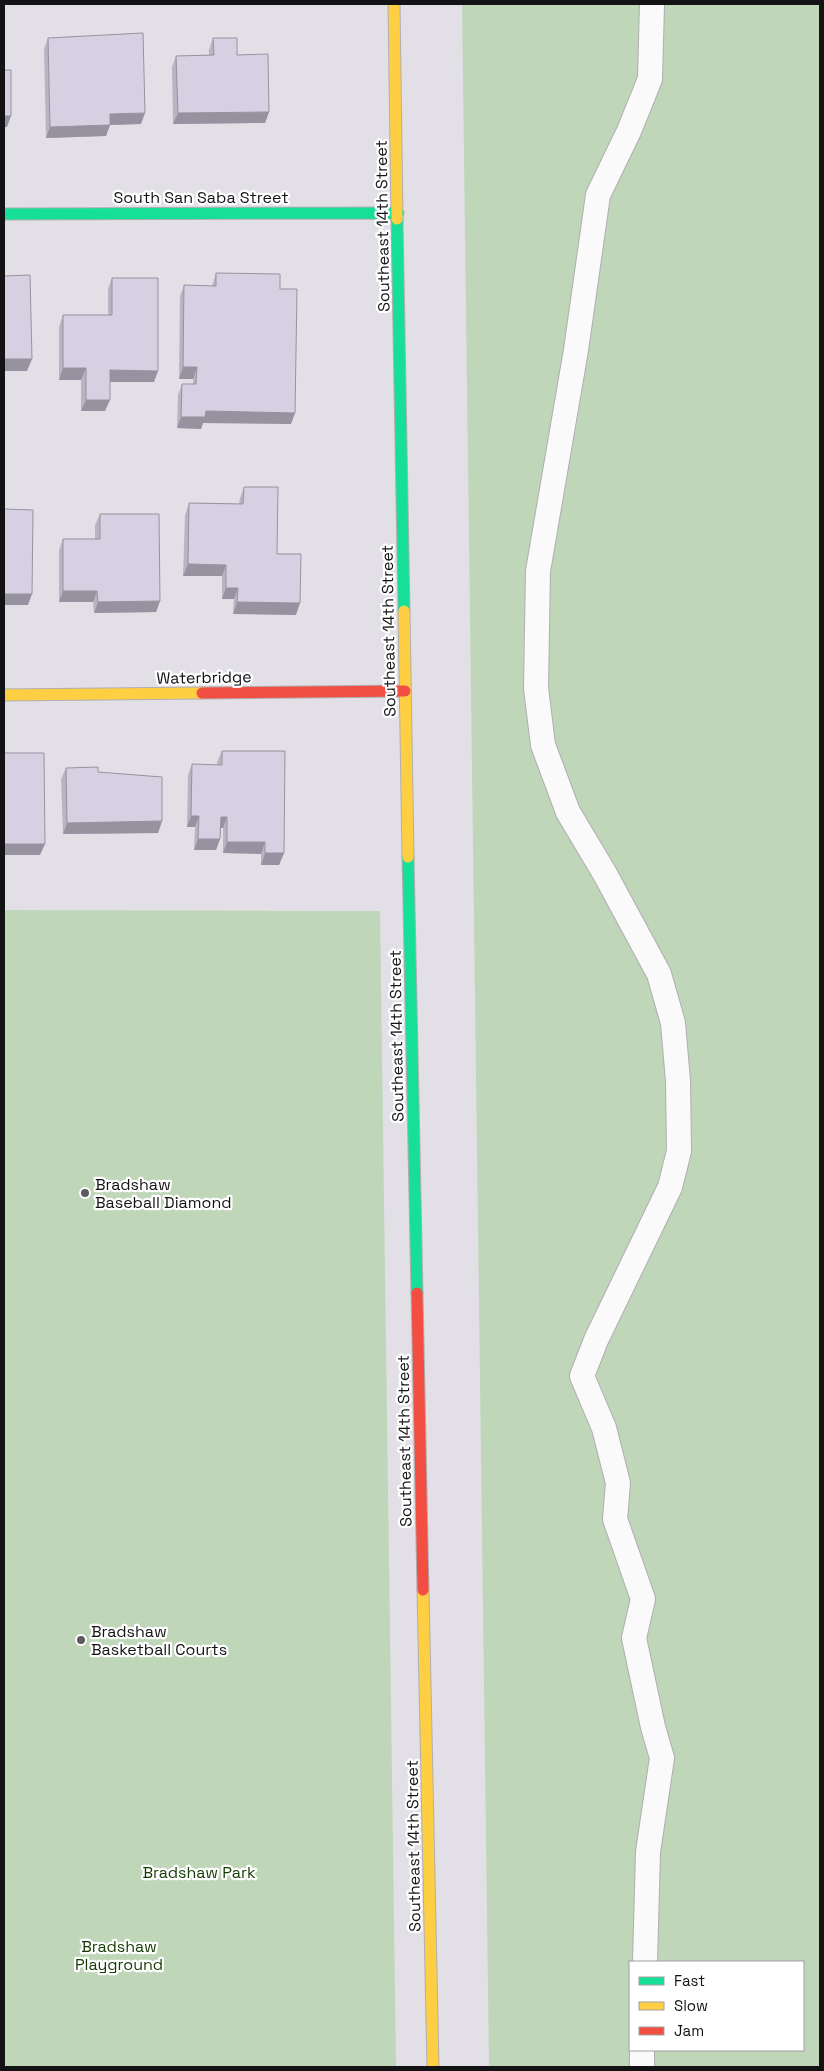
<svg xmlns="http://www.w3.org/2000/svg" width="824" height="2071" font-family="'Space Grotesk',sans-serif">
<rect width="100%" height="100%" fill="#e2e0e6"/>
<!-- green -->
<path fill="#bfd6b9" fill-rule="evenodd" d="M 462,4 L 820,4 L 820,2067 L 489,2067 ZM 630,1962 L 803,1962 L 803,2050 L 630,2050 Z
M 4,910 L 380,911 L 396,2067 L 4,2067 Z"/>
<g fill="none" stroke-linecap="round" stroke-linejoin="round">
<defs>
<path id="lane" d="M 645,1962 L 648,1852 L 662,1758 L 653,1727 L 634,1638 L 643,1599 L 615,1519 L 618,1483 L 604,1428 L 582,1376 L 596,1340 L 670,1187 L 679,1151 L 678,1081 L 673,1023 L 659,974 L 605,874 L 568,812 L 543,745 L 536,688 L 538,571 L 576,350 L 598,195 L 629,131 L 650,79 L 652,4
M 642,2067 L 642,2050"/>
<path id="fast" d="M 4,214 L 398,213
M 397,219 L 404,611
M 408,857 L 417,1293"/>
<path id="slow" d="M 394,4 L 397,219
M 404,611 L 408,857
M 4,695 L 202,693
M 423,1590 L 433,2067"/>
<path id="jam" d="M 202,693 L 405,691
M 417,1293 L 423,1590"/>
</defs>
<!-- lane casing -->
<use href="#lane" stroke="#b0aeb2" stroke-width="26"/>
<!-- fast casing -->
<use href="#fast" stroke="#b0aeb2" stroke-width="13"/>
<!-- slow casing -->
<use href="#slow" stroke="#b0aeb2" stroke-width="13"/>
<!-- jam casing -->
<use href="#jam" stroke="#b0aeb2" stroke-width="13"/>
<!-- lane -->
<use href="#lane" stroke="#fbfafb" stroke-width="24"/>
<!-- fast -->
<use href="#fast" stroke="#16e098" stroke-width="11"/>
<!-- slow -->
<use href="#slow" stroke="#ffcf43" stroke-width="11"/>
<!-- jam -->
<use href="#jam" stroke="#f24e42" stroke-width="11"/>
</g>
<!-- wall -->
<path fill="#b9b3c3" d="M 48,38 L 141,124 L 110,125 L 106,136 L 46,138 L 44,49 Z
M 213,38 L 237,55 L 269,112 L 265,123 L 173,124 L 172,67 L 176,56 L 209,55 L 209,50 Z
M 216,273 L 280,289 L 291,424 L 203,423 L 201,429 L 177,428 L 178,395 L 182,384 L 193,384 L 193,379 L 179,379 L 180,296 L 184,285 L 212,286 Z
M 112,278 L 154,382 L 110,382 L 105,411 L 81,411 L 81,380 L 59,380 L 59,327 L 63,315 L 108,315 L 108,289 Z
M 244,487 L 277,554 L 296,615 L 233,614 L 234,599 L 222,599 L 222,576 L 183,576 L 185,515 L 189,503 L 239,504 L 240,498 Z
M 100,514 L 160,601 L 156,612 L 94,613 L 93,602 L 59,602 L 59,550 L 63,539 L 95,539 L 95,525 Z
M 222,751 L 284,853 L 279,865 L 261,865 L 261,854 L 223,853 L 223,828 L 221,828 L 220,839 L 216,850 L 194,850 L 195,827 L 187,827 L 188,775 L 192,764 L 217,765 L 217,762 Z
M 66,768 L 98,772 L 162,821 L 158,833 L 63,834 L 61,779 Z"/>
<!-- shaded-wall -->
<path fill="#96929f" d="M 269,112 L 265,123 L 173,124 L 178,113 Z
M 145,113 L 141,124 L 110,125 L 106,136 L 46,138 L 50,127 L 110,114 Z
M 4,116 L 11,116 L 7,127 L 4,127 Z
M 4,359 L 32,359 L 27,371 L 4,371 Z
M 183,367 L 197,367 L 193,379 L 179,379 Z
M 63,368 L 86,368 L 81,380 L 59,380 Z
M 110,370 L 158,371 L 154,382 L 105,382 Z
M 86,400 L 110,400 L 105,411 L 81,411 Z
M 206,411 L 295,413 L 291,424 L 203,423 L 201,429 L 177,428 L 181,417 Z
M 188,564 L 226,565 L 222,576 L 183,576 Z
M 226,588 L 238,588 L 234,599 L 222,599 Z
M 63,591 L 97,591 L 93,602 L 59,602 Z
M 4,594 L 32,594 L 28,605 L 4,605 Z
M 160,601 L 156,612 L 94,613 L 98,602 Z
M 237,602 L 300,603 L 296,615 L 233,614 Z
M 191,816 L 199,816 L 195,827 L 187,827 Z
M 221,817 L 227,817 L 223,828 L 217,828 Z
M 162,821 L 158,833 L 63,834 L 67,823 Z
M 198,839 L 220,839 L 216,850 L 194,850 Z
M 227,842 L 265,842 L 261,854 L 223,853 Z
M 4,844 L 45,844 L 40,855 L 4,855 Z
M 265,853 L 284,853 L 279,865 L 261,865 Z"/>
<!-- building -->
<path fill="#d7d0e3" stroke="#96929f" d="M 143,33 L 145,113 L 110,114 L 110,125 L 50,127 L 48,38 Z
M 213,38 L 237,38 L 237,55 L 268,54 L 269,112 L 178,113 L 176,56 L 214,55 Z
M 4,70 L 11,70 L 11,116 L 4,116 Z
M 216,273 L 280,274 L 280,289 L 297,289 L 295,413 L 206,411 L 205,417 L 181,417 L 182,384 L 196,384 L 197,367 L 183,367 L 184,285 L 216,286 Z
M 30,275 L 32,359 L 4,359 L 4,276 Z
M 112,278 L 158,278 L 158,371 L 110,370 L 110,400 L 86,400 L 86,368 L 63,368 L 63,315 L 112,315 Z
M 244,487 L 278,487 L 277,554 L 301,554 L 300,603 L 237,602 L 238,588 L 226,588 L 226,565 L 188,564 L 189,503 L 243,504 Z
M 4,509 L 33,510 L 32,594 L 4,594 Z
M 100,514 L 159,514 L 160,601 L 98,602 L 97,591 L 63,591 L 63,539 L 100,539 Z
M 222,751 L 285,751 L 284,853 L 265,853 L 265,842 L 227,842 L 227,817 L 221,817 L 220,839 L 198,839 L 199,816 L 191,816 L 192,764 L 222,765 Z
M 4,753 L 44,753 L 45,844 L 4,844 Z
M 98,767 L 98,772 L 162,777 L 162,821 L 67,823 L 66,768 Z"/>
<!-- markers -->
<g fill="#5b5a5e" stroke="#fff" stroke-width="2">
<circle cx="85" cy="1193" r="5"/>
<circle cx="81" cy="1640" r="5"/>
</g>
<g text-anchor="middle" stroke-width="4.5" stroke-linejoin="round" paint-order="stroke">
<!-- street labels -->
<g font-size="16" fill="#131215" stroke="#fff">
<text x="201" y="203">South San Saba Street</text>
<text transform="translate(382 226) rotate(-91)" y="6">Southeast 14th Street</text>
<text transform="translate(388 631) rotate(-91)" y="6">Southeast 14th Street</text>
<text transform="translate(204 677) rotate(-1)" y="6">Waterbridge</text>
<text transform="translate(396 1036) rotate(-91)" y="6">Southeast 14th Street</text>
<text transform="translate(404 1441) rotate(-91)" y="6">Southeast 14th Street</text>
<text transform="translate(413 1846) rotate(-91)" y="6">Southeast 14th Street</text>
</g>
<!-- poi labels -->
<g font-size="16" fill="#131215" stroke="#fff" text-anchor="start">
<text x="95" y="1190">Bradshaw<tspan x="95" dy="18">Baseball Diamond</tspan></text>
<text x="91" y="1637">Bradshaw<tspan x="91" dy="18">Basketball Courts</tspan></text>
</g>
<!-- park labels -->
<g font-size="16" fill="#133a01" stroke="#fff">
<text x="199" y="1878">Bradshaw Park</text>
<text x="119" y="1952">Bradshaw<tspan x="119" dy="18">Playground</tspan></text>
</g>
</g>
<!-- border -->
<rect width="824" height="2071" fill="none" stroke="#131215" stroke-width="10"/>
<!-- legend -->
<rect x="629" y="1961" width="175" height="90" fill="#ffffff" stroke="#a1a0a1"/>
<rect x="639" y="1977" width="25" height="8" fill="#16e098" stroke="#a1a0a1"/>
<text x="674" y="1986" font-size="15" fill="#131215">Fast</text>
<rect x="639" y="2002" width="25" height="8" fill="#ffcf43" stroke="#a1a0a1"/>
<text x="674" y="2011" font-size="15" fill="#131215">Slow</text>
<rect x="639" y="2027" width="25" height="8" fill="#f24e42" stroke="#a1a0a1"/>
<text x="674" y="2036" font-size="15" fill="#131215">Jam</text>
</svg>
